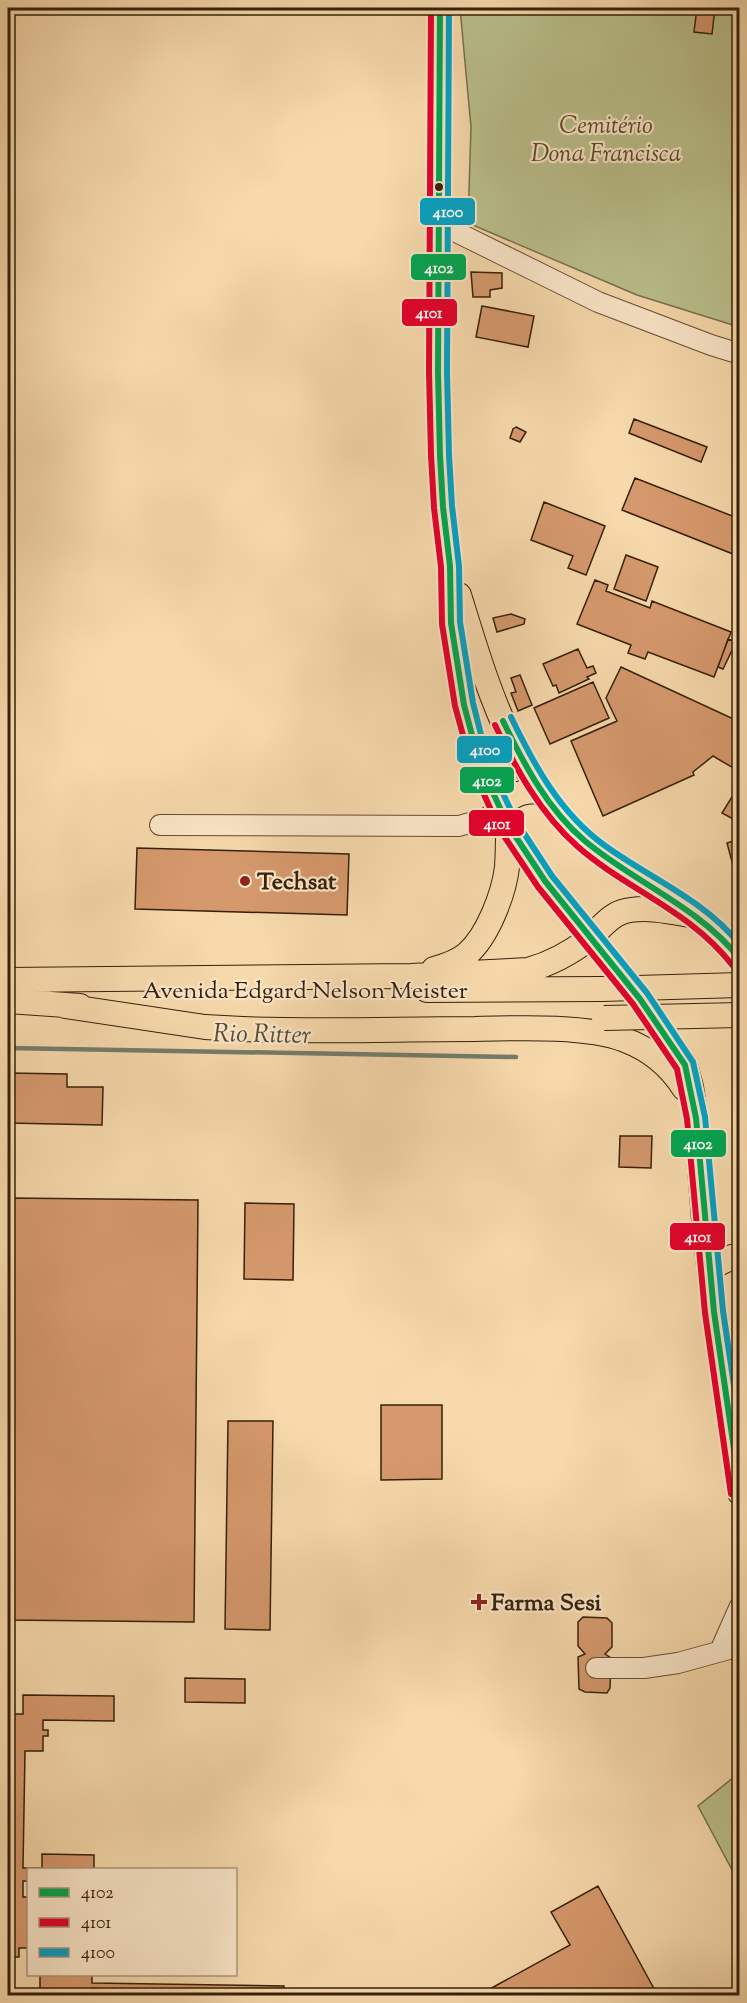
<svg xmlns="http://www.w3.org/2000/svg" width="747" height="2003" font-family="'Sorts Mill Goudy',serif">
<rect width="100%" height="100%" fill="#f7d9ac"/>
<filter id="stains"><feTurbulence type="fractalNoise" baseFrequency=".00333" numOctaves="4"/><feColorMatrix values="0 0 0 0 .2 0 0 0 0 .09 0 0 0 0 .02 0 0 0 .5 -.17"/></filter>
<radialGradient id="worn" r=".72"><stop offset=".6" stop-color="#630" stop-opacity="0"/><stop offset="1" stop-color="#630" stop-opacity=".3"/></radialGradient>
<!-- green -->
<path fill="#bac08c" stroke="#78704b" stroke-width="1.5" d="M 460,8 L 739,8 L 739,327 L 637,295 L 468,223 L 471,127 Z
M 739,1773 L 739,1883 L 698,1806 Z"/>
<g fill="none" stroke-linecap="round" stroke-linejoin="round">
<!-- stream -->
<path stroke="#737c6b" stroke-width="4.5" d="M 8,1048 L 516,1057"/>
</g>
<!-- building -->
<path fill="#d6996d" stroke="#35200a" stroke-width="1.5" d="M 697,8 L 715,8 L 712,34 L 694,32 Z
M 471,272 L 502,273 L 502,288 L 490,290 L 490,297 L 473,297 Z
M 482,306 L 534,316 L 528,347 L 476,337 Z
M 634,419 L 707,447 L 701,462 L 629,433 Z
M 516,427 L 526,432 L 520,442 L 510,438 L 513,429 Z
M 635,478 L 740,519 L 740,553 L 738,556 L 622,510 Z
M 544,502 L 605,526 L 586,575 L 568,568 L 573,556 L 531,540 Z
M 626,555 L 658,567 L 646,601 L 614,589 Z
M 595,580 L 608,585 L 606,591 L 650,608 L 652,601 L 731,632 L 714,677 L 648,652 L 645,659 L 628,653 L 631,645 L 577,624 Z
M 511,614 L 525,619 L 524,624 L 497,632 L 493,618 Z
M 728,639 L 736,642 L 723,669 L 718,667 Z
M 578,649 L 587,668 L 593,666 L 596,673 L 587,677 L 589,679 L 559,693 L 556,685 L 553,686 L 543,664 Z
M 621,667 L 740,722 L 740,772 L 713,756 L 693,772 L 694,775 L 603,816 L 571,741 L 617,721 L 606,698 Z
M 520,675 L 532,705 L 518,711 L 511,693 L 516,692 L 511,678 Z
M 593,682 L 609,718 L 550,744 L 534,708 Z
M 740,784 L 740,808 L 733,819 L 722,813 Z
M 740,839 L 740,888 L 739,888 L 727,843 Z
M 137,848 L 349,854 L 347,915 L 135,909 Z
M 8,1073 L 67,1074 L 67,1087 L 103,1087 L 102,1125 L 8,1123 Z
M 620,1136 L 652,1136 L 651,1168 L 619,1167 Z
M 8,1198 L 198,1200 L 194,1622 L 8,1620 Z
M 245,1203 L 294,1204 L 293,1280 L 244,1279 Z
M 381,1405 L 442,1405 L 442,1479 L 381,1480 Z
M 228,1421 L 273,1421 L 270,1630 L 225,1629 Z
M 583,1617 L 607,1618 L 612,1623 L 612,1647 L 605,1654 L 611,1658 L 610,1688 L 607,1693 L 585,1692 L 579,1689 L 578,1657 L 585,1654 L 578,1646 L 578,1622 Z
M 185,1678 L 245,1679 L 245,1703 L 185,1702 Z
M 23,1695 L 114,1696 L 114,1721 L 43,1720 L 43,1730 L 48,1730 L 48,1736 L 43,1736 L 43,1751 L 25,1751 L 23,1868 L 42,1868 L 42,1854 L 94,1855 L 94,1870 L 28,1870 L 28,1881 L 23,1881 L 23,1897 L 28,1897 L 28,1948 L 19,1948 L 19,1957 L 8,1957 L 8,1896 L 11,1896 L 11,1890 L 8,1890 L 8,1856 L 11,1856 L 11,1851 L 8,1851 L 8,1714 L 23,1714 Z
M 598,1886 L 658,1996 L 477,1996 L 570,1945 L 551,1912 Z
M 40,1974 L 92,1974 L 92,1983 L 284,1986 L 283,1996 L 103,1996 L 103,1989 L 92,1988 L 92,1996 L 40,1996 Z"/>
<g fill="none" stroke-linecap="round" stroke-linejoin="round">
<defs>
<path id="minor" d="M 438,223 L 598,302 L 711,345 L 740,354
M 160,825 L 459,826 L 487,818 L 499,807
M 720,1651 L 740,1606
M 596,1668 L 644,1668 L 678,1663 L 740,1646"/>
<path id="major" d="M 440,8 L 438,372 L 440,455 L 443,507 L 450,566 L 451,623 L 464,705 L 480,765 L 508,825 L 545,881 L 640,999 L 685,1065 L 691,1087 L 696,1118 L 704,1220 L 714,1312 L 740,1493
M 459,595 C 487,686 517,792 599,852 C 644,885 709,912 740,960
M 499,807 C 514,794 521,791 541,791
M 434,969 C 445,966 458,962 467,954 C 488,936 504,893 507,867 C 508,853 508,839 508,825
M 8,980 L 411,976 L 528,970 C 550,964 572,952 590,938 C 599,930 609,916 622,912 C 644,905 673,912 695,916
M 427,990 L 602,989
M 8,1001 L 80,1006
M 65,1006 L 205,1027 L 242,1029 C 319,1032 397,1029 475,1029 C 515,1028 588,1025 625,1040 C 649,1049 670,1066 684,1088
M 710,1268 L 732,1257 L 740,1256"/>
</defs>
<!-- minor casing -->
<use href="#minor" stroke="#664e32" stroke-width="22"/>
<!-- major casing -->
<use href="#major" stroke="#35200a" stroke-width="26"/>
<!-- minor -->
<use href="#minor" stroke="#fae6c9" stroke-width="20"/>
<!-- major -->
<use href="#major" stroke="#f7d9ac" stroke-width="24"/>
<defs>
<path id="major-bridge" d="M 602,989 L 740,985
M 604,1018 L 740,1015"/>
</defs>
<!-- major-bridge casing -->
<use href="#major-bridge" stroke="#35200a" stroke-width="26" stroke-linecap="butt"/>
<!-- major-bridge -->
<use href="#major-bridge" stroke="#f7d9ac" stroke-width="24"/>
<defs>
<path id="bus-1" d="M 440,8 L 438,372 L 440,455 L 443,507 L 450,566 L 451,623 L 464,705 L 480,765 L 508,825 L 545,881 L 640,999 L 685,1065 L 696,1118 L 714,1312 L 740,1490
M 503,721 C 524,764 547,809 585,841 C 635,883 698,906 740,959"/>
<path id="bus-2" d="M 431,8 L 429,372 L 431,455 L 434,508 L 441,567 L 442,624 L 455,706 L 472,768 L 500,830 L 538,887 L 633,1004 L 677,1069 L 687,1119 L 705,1313 L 731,1494
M 495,725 C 516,769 540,813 577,846 C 627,890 690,910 733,966"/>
<path id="bus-3" d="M 449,8 L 447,372 L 449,455 L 452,506 L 459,566 L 460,622 L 473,703 L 488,762 L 516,821 L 552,876 L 647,993 L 693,1062 L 705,1117 L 723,1311 L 740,1426
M 511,717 C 534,765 560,813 604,845 C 649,878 705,900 740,945"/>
</defs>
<!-- bus-1 casing -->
<use href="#bus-1" stroke="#fae6c9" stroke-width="10"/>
<!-- bus-2 casing -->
<use href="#bus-2" stroke="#fae6c9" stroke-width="10"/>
<!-- bus-3 casing -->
<use href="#bus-3" stroke="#fae6c9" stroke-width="10"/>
<!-- bus-1 -->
<use href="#bus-1" stroke="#00a651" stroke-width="6"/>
<!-- bus-2 -->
<use href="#bus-2" stroke="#e4002b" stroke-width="6"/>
<!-- bus-3 -->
<use href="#bus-3" stroke="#03a2c4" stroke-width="6"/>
</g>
<!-- markers -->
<circle fill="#35200a" stroke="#fae6c9" stroke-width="2" cx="439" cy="187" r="5"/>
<g fill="#8f2418" stroke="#fae6c9" stroke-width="2">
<circle cx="245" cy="881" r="6"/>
<path d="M476 1593h6v6h6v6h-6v6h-6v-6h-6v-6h6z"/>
</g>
<g text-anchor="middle" stroke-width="4.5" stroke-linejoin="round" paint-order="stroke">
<!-- park labels -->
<g font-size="24" font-style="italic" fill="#56482a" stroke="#fae6c9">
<text x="606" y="133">Cemitério<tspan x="606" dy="28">Dona Francisca</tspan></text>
</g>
<!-- poi labels -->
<g font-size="24" font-weight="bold" fill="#35200a" stroke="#fae6c9" text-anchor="start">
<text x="257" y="889">Techsat</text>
<text x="491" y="1610">Farma Sesi</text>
</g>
<!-- street labels -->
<g font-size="24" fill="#35200a" stroke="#fae6c9">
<text x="305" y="998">Avenida Edgard Nelson Meister</text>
</g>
<!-- water labels -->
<g font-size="26" font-style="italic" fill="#544e3a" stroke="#fae6c9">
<text transform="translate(262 1033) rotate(1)" y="9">Rio Ritter</text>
</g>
</g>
<g stroke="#fae6c9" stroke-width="2">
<rect x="419" y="197" width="57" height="29" rx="6" fill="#03a2c4"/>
<rect x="410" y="253" width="57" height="28" rx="6" fill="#00a651"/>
<rect x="401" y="298" width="57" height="29" rx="6" fill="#e4002b"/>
<rect x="456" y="735" width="57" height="29" rx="6" fill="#03a2c4"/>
<rect x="459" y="766" width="56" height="28" rx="6" fill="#00a651"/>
<rect x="468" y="809" width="57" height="28" rx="6" fill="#e4002b"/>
<rect x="670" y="1129" width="57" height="29" rx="6" fill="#00a651"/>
<rect x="669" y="1222" width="57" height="29" rx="6" fill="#e4002b"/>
</g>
<g font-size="16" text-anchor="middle" font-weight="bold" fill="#fff">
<text x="448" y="217">4100</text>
<text x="439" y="273">4102</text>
<text x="429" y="318">4101</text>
<text x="485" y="755">4100</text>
<text x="487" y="786">4102</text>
<text x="497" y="829">4101</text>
<text x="698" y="1149">4102</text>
<text x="698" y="1242">4101</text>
</g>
<!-- margin -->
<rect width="747" height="2003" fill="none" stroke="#f7d9ac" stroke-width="30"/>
<rect x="9" y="9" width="729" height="1985" fill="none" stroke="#35200a" stroke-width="3"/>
<rect x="15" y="15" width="717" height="1973" fill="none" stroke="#35200a" stroke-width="1.5"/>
<!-- legend -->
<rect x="27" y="1868" width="210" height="108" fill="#fae6c9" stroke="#ab977d" stroke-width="1.5"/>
<rect x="39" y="1888" width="30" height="9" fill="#00a651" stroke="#ab977d" stroke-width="1.5"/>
<text x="81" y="1898" font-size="18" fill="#35200a">4102</text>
<rect x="39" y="1918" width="30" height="9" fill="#e4002b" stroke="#ab977d" stroke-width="1.5"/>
<text x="81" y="1928" font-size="18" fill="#35200a">4101</text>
<rect x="39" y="1948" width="30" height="9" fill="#03a2c4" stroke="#ab977d" stroke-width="1.5"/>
<text x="81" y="1958" font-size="18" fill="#35200a">4100</text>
<rect width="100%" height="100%" filter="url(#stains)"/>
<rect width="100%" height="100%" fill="url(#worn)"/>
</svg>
